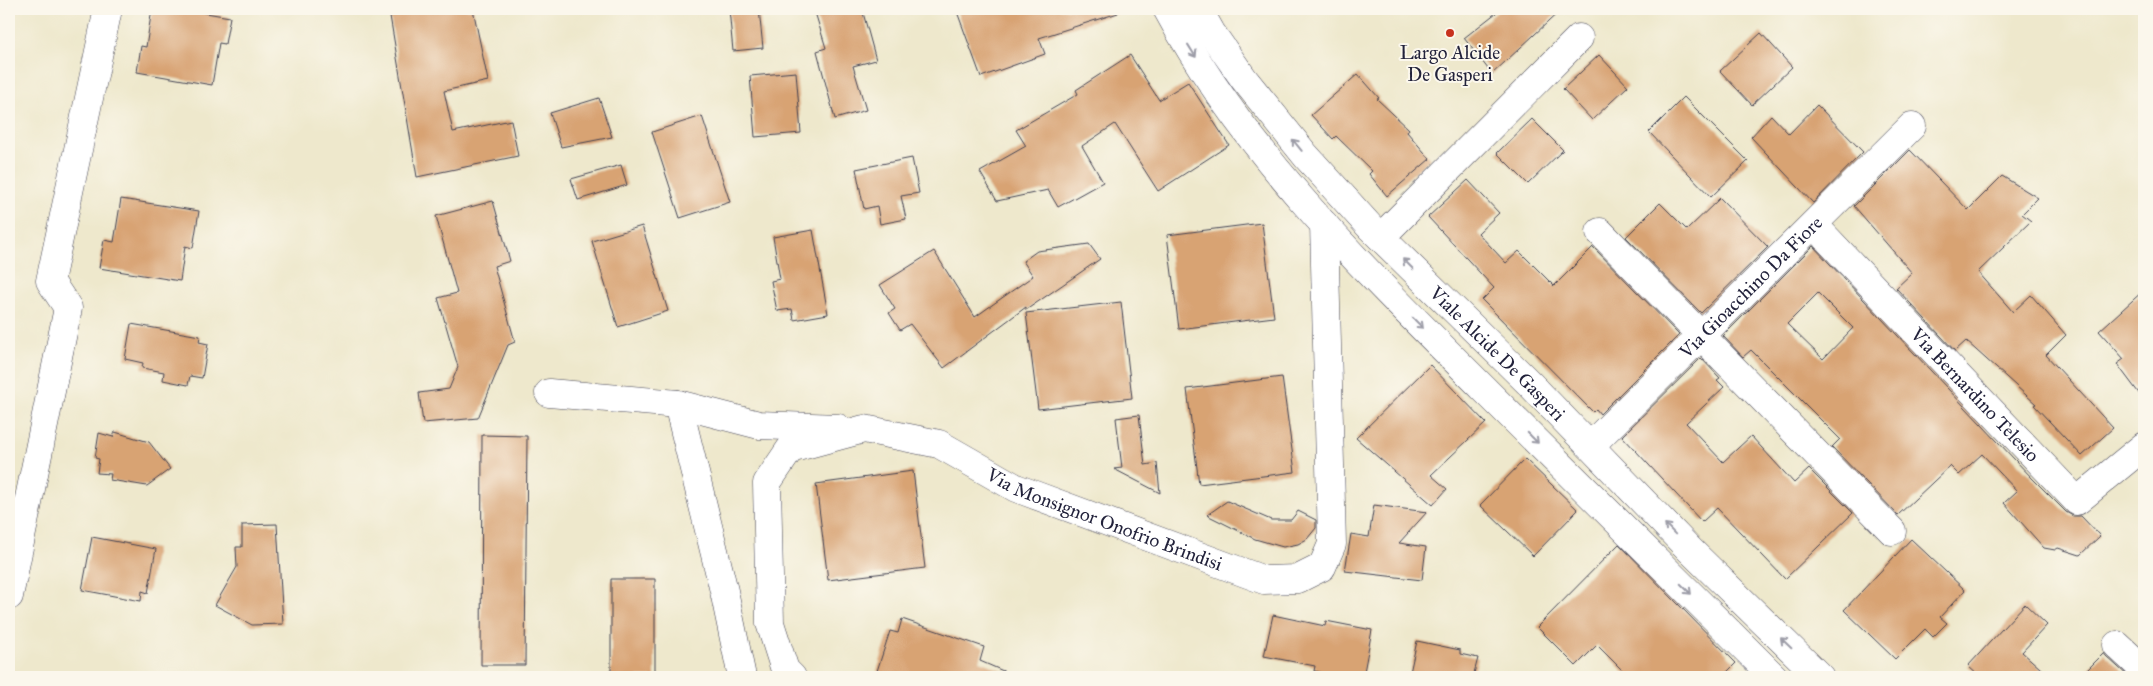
<svg xmlns="http://www.w3.org/2000/svg" width="2153" height="686" font-family="'IM FELL Great Primer',serif">
<rect width="100%" height="100%" fill="#fbf7ec"/>
<filter id="ink" filterUnits="userSpaceOnUse"><feTurbulence type="fractalNoise" baseFrequency=".02" numOctaves="2"/><feDisplacementMap in="SourceGraphic" scale="10" xChannelSelector="R" yChannelSelector="G"/><feConvolveMatrix kernelMatrix="1 2 1 2 8 2 1 2 1" color-interpolation-filters="sRGB"/></filter>
<filter id="wash" filterUnits="userSpaceOnUse"><feTurbulence type="fractalNoise" baseFrequency=".0096" numOctaves="4" result="noise"/><feDisplacementMap in="SourceGraphic" scale="20" xChannelSelector="R" yChannelSelector="G"/><feGaussianBlur stdDeviation="1.12" result="paint"/><feColorMatrix in="noise" values="0 0 0 0 0 0 0 0 0 0 0 0 0 0 0 0 0 1.4 0 .05"/><feComposite in="paint" operator="in"/></filter>
<g filter="url(#wash)">
<rect width="100%" height="100%" fill="#eee8cc"/>
<g id="blocks">
<!-- building -->
<path fill="#d8a373" fill-rule="evenodd" d="M 152,9 L 182,9 L 230,17 L 225,44 L 219,43 L 212,85 L 137,72 L 141,46 L 146,47 Z
M 426,9 L 473,9 L 488,81 L 444,91 L 453,132 L 511,120 L 518,156 L 417,177 L 390,16 Z
M 729,9 L 759,9 L 763,48 L 733,51 Z
M 814,9 L 862,9 L 876,60 L 853,66 L 866,110 L 835,119 L 817,51 L 826,48 Z
M 956,9 L 1117,9 L 1118,13 L 1039,38 L 1045,54 L 981,77 Z
M 1501,9 L 1562,9 L 1492,74 L 1464,38 Z
M 1761,33 L 1792,67 L 1752,105 L 1720,71 Z
M 1130,55 L 1159,100 L 1188,82 L 1229,145 L 1158,191 L 1115,124 L 1082,146 L 1103,182 L 1058,207 L 1048,190 L 997,201 L 980,172 L 1026,146 L 1016,130 L 1078,94 L 1076,90 Z
M 1599,55 L 1628,86 L 1592,120 L 1563,89 Z
M 796,72 L 801,133 L 755,137 L 750,76 Z
M 1358,74 L 1379,98 L 1377,99 L 1409,129 L 1407,132 L 1430,159 L 1387,196 L 1369,174 L 1372,171 L 1336,136 L 1333,139 L 1311,115 Z
M 1684,97 L 1748,161 L 1711,197 L 1649,132 Z
M 599,98 L 612,137 L 561,147 L 550,113 Z
M 1817,105 L 1863,152 L 1813,203 L 1751,137 L 1771,115 L 1789,134 Z
M 702,116 L 730,202 L 680,218 L 652,132 Z
M 1532,119 L 1563,150 L 1528,184 L 1497,153 Z
M 1910,150 L 1968,210 L 2002,176 L 2038,198 L 2022,214 L 2031,221 L 1978,272 L 2013,312 L 2031,295 L 2066,335 L 2046,355 L 2113,428 L 2082,456 L 2034,405 L 2036,404 L 1966,341 L 1955,351 L 1896,288 L 1912,273 L 1854,206 Z
M 912,158 L 919,193 L 901,196 L 906,219 L 880,224 L 877,206 L 864,209 L 856,169 Z
M 621,165 L 627,185 L 578,200 L 571,179 Z
M 1468,180 L 1499,213 L 1478,233 L 1506,263 L 1519,251 L 1554,286 L 1593,247 L 1679,335 L 1600,414 L 1596,409 L 1593,412 L 1482,300 L 1494,288 L 1428,217 Z
M 1720,198 L 1768,247 L 1701,313 L 1626,237 L 1660,203 L 1687,230 Z
M 121,199 L 199,211 L 193,248 L 185,246 L 180,281 L 99,268 L 104,240 L 114,242 Z
M 493,201 L 510,261 L 494,266 L 515,342 L 508,345 L 478,418 L 423,423 L 419,393 L 449,389 L 458,367 L 438,298 L 457,293 L 436,216 Z
M 1262,223 L 1274,317 L 1179,329 L 1167,235 Z
M 642,226 L 668,311 L 618,327 L 592,241 Z
M 813,230 L 828,314 L 794,320 L 792,309 L 777,311 L 771,281 L 780,279 L 773,237 Z
M 1089,244 L 1100,259 L 1026,310 L 1026,307 L 944,368 L 910,324 L 900,330 L 889,313 L 895,309 L 880,285 L 934,251 L 975,317 L 1033,276 L 1023,261 L 1037,251 Z
M 1813,246 L 2032,478 L 2066,512 L 2073,516 L 2081,516 L 2100,536 L 2080,555 L 2058,548 L 2055,550 L 2044,548 L 2004,503 L 2017,491 L 1982,454 L 1959,475 L 1950,466 L 1898,515 L 1832,447 L 1840,439 L 1751,350 L 1743,357 L 1723,336 ZM 1818,293 L 1853,328 L 1823,359 L 1787,324 Z
M 2144,290 L 2144,400 L 2117,364 L 2124,359 L 2099,331 Z
M 1121,302 L 1132,398 L 1038,409 L 1026,313 Z
M 131,324 L 200,336 L 199,342 L 208,344 L 202,378 L 190,376 L 188,385 L 163,380 L 164,372 L 142,368 L 143,363 L 125,359 Z
M 1701,358 L 1720,378 L 1717,380 L 1724,387 L 1686,423 L 1723,462 L 1751,436 L 1794,483 L 1809,469 L 1853,513 L 1785,579 L 1717,508 L 1702,522 L 1622,436 Z
M 1430,365 L 1486,423 L 1431,475 L 1447,489 L 1433,505 L 1356,438 Z
M 1282,377 L 1295,472 L 1199,484 L 1187,389 Z
M 1139,415 L 1145,465 L 1157,463 L 1160,493 L 1114,469 L 1122,468 L 1116,418 Z
M 115,432 L 149,442 L 170,469 L 147,486 L 110,480 L 111,474 L 97,473 L 99,459 L 95,458 L 99,433 L 113,437 Z
M 482,435 L 527,436 L 525,665 L 481,665 Z
M 1525,459 L 1578,510 L 1533,556 L 1480,505 Z
M 913,471 L 925,568 L 828,580 L 816,484 Z
M 1227,501 L 1271,520 L 1291,520 L 1298,511 L 1316,520 L 1316,528 L 1307,539 L 1298,544 L 1283,547 L 1255,539 L 1207,515 Z
M 1374,505 L 1427,512 L 1399,543 L 1426,547 L 1422,580 L 1345,571 L 1351,534 L 1369,537 Z
M 277,524 L 283,624 L 252,625 L 215,605 L 237,567 L 236,547 L 242,547 L 242,525 Z
M 92,537 L 156,549 L 148,593 L 142,591 L 141,601 L 82,590 Z
M 1911,539 L 1965,590 L 1940,617 L 1947,623 L 1933,637 L 1925,629 L 1895,659 L 1844,610 Z
M 1619,544 L 1736,663 L 1722,677 L 1629,677 L 1597,645 L 1576,666 L 1537,627 Z
M 611,579 L 655,579 L 655,677 L 611,677 Z
M 2025,604 L 2047,625 L 2022,652 L 2050,677 L 1980,677 L 1968,666 Z
M 1273,615 L 1325,626 L 1326,621 L 1372,630 L 1363,677 L 1344,677 L 1314,671 L 1315,666 L 1264,656 Z
M 902,619 L 984,647 L 980,661 L 1017,677 L 896,677 L 877,671 L 890,631 L 898,633 Z
M 1417,641 L 1460,650 L 1460,654 L 1478,658 L 1473,677 L 1409,677 Z
M 2104,653 L 2106,656 L 2129,677 L 2080,677 Z"/>
</g>
</g>
<g filter="url(#ink)">
<use href="#blocks" fill-opacity="0" stroke="#414051" stroke-width="1"/>
<g fill="none" stroke-linecap="round" stroke-linejoin="round">
<defs>
<g id="street">
<path id="s1" d="M 1814,225 L 2077,501 L 2144,446"/>
<path d="M 1600,232 L 1892,531"/>
<path d="M 1381,237 L 1579,38"/>
<path d="M 549,393 L 678,404 L 724,591 L 742,677"/>
<path d="M 678,404 L 759,425 L 838,428"/>
<path id="s2" d="M 1590,446 L 1912,126"/>
<path d="M 9,596 L 68,308 L 50,281 L 108,9"/>
<path d="M 2117,645 L 2144,670"/>
<path id="s3" d="M 792,677 L 785,670 L 770,623 L 767,483 L 790,449 L 864,429 L 939,444 L 1016,488 L 1264,580 L 1298,579 L 1322,567 L 1332,544 L 1324,224"/>
</g>
<g id="secondary">
<path d="M 1167,9 C 1245,155 1368,273 1484,389 C 1581,485 1678,581 1774,677"/>
<path id="s4" d="M 1198,9 L 1211,32 L 1244,79 L 1306,156 L 1371,228 L 1530,384 L 1690,550 L 1820,677"/>
</g>
</defs>
<!-- street casing -->
<use href="#street" stroke="#414051" stroke-width="29"/>
<!-- secondary casing -->
<use href="#secondary" stroke="#414051" stroke-width="29"/>
<!-- street -->
<use href="#street" stroke="#fff" stroke-width="28"/>
<!-- secondary -->
<use href="#secondary" stroke="#fff" stroke-width="28"/>
</g>
<!-- one-way arrows -->
<defs><path id="oneway-shaft" d="M-6 0H5M1.5-3L5.5 0L1.5 3" fill="none" stroke-width="1.6" stroke-linecap="round" stroke-linejoin="round" transform="scale(1.25)"/></defs>
<g stroke="#9c9ca7">
<use href="#oneway-shaft" transform="translate(1192 51) rotate(58)"/>
<use href="#oneway-shaft" transform="translate(1297 145) rotate(-129)"/>
<use href="#oneway-shaft" transform="translate(1408 264) rotate(-135)"/>
<use href="#oneway-shaft" transform="translate(1418 323) rotate(45)"/>
<use href="#oneway-shaft" transform="translate(1533 438) rotate(45)"/>
<use href="#oneway-shaft" transform="translate(1670 529) rotate(-134)"/>
<use href="#oneway-shaft" transform="translate(1686 589) rotate(45)"/>
<use href="#oneway-shaft" transform="translate(1786 643) rotate(-136)"/>
</g>
</g>
<!-- markers -->
<circle fill="#c8321e" stroke="#fbf7ec" stroke-width="2" cx="1450" cy="33" r="5"/>
<g text-anchor="middle" stroke-width="4" stroke-linejoin="round" paint-order="stroke">
<!-- poi labels -->
<g font-size="19" fill="#22223b" stroke="#fbf7ec">
<text x="1450" y="59">Largo Alcide<tspan x="1450" dy="22">De Gasperi</tspan></text>
</g>
<!-- street labels -->
<g font-size="19" fill="#22223b" stroke="#fbf7ec">
<text dy="7" stroke="none"><textPath href="#s2" startOffset="226">Via Gioacchino Da Fiore</textPath></text>
<text dy="7" stroke="none"><textPath href="#s4" startOffset="458">Viale Alcide De Gasperi</textPath></text>
<text dy="7" stroke="none"><textPath href="#s1" startOffset="234">Via Bernardino Telesio</textPath></text>
<text dy="7" stroke="none"><textPath href="#s3" startOffset="576">Via Monsignor Onofrio Brindisi</textPath></text>
</g>
</g>
<!-- margin -->
<rect width="2153" height="686" fill="none" stroke="#fbf7ec" stroke-width="30"/>
</svg>
